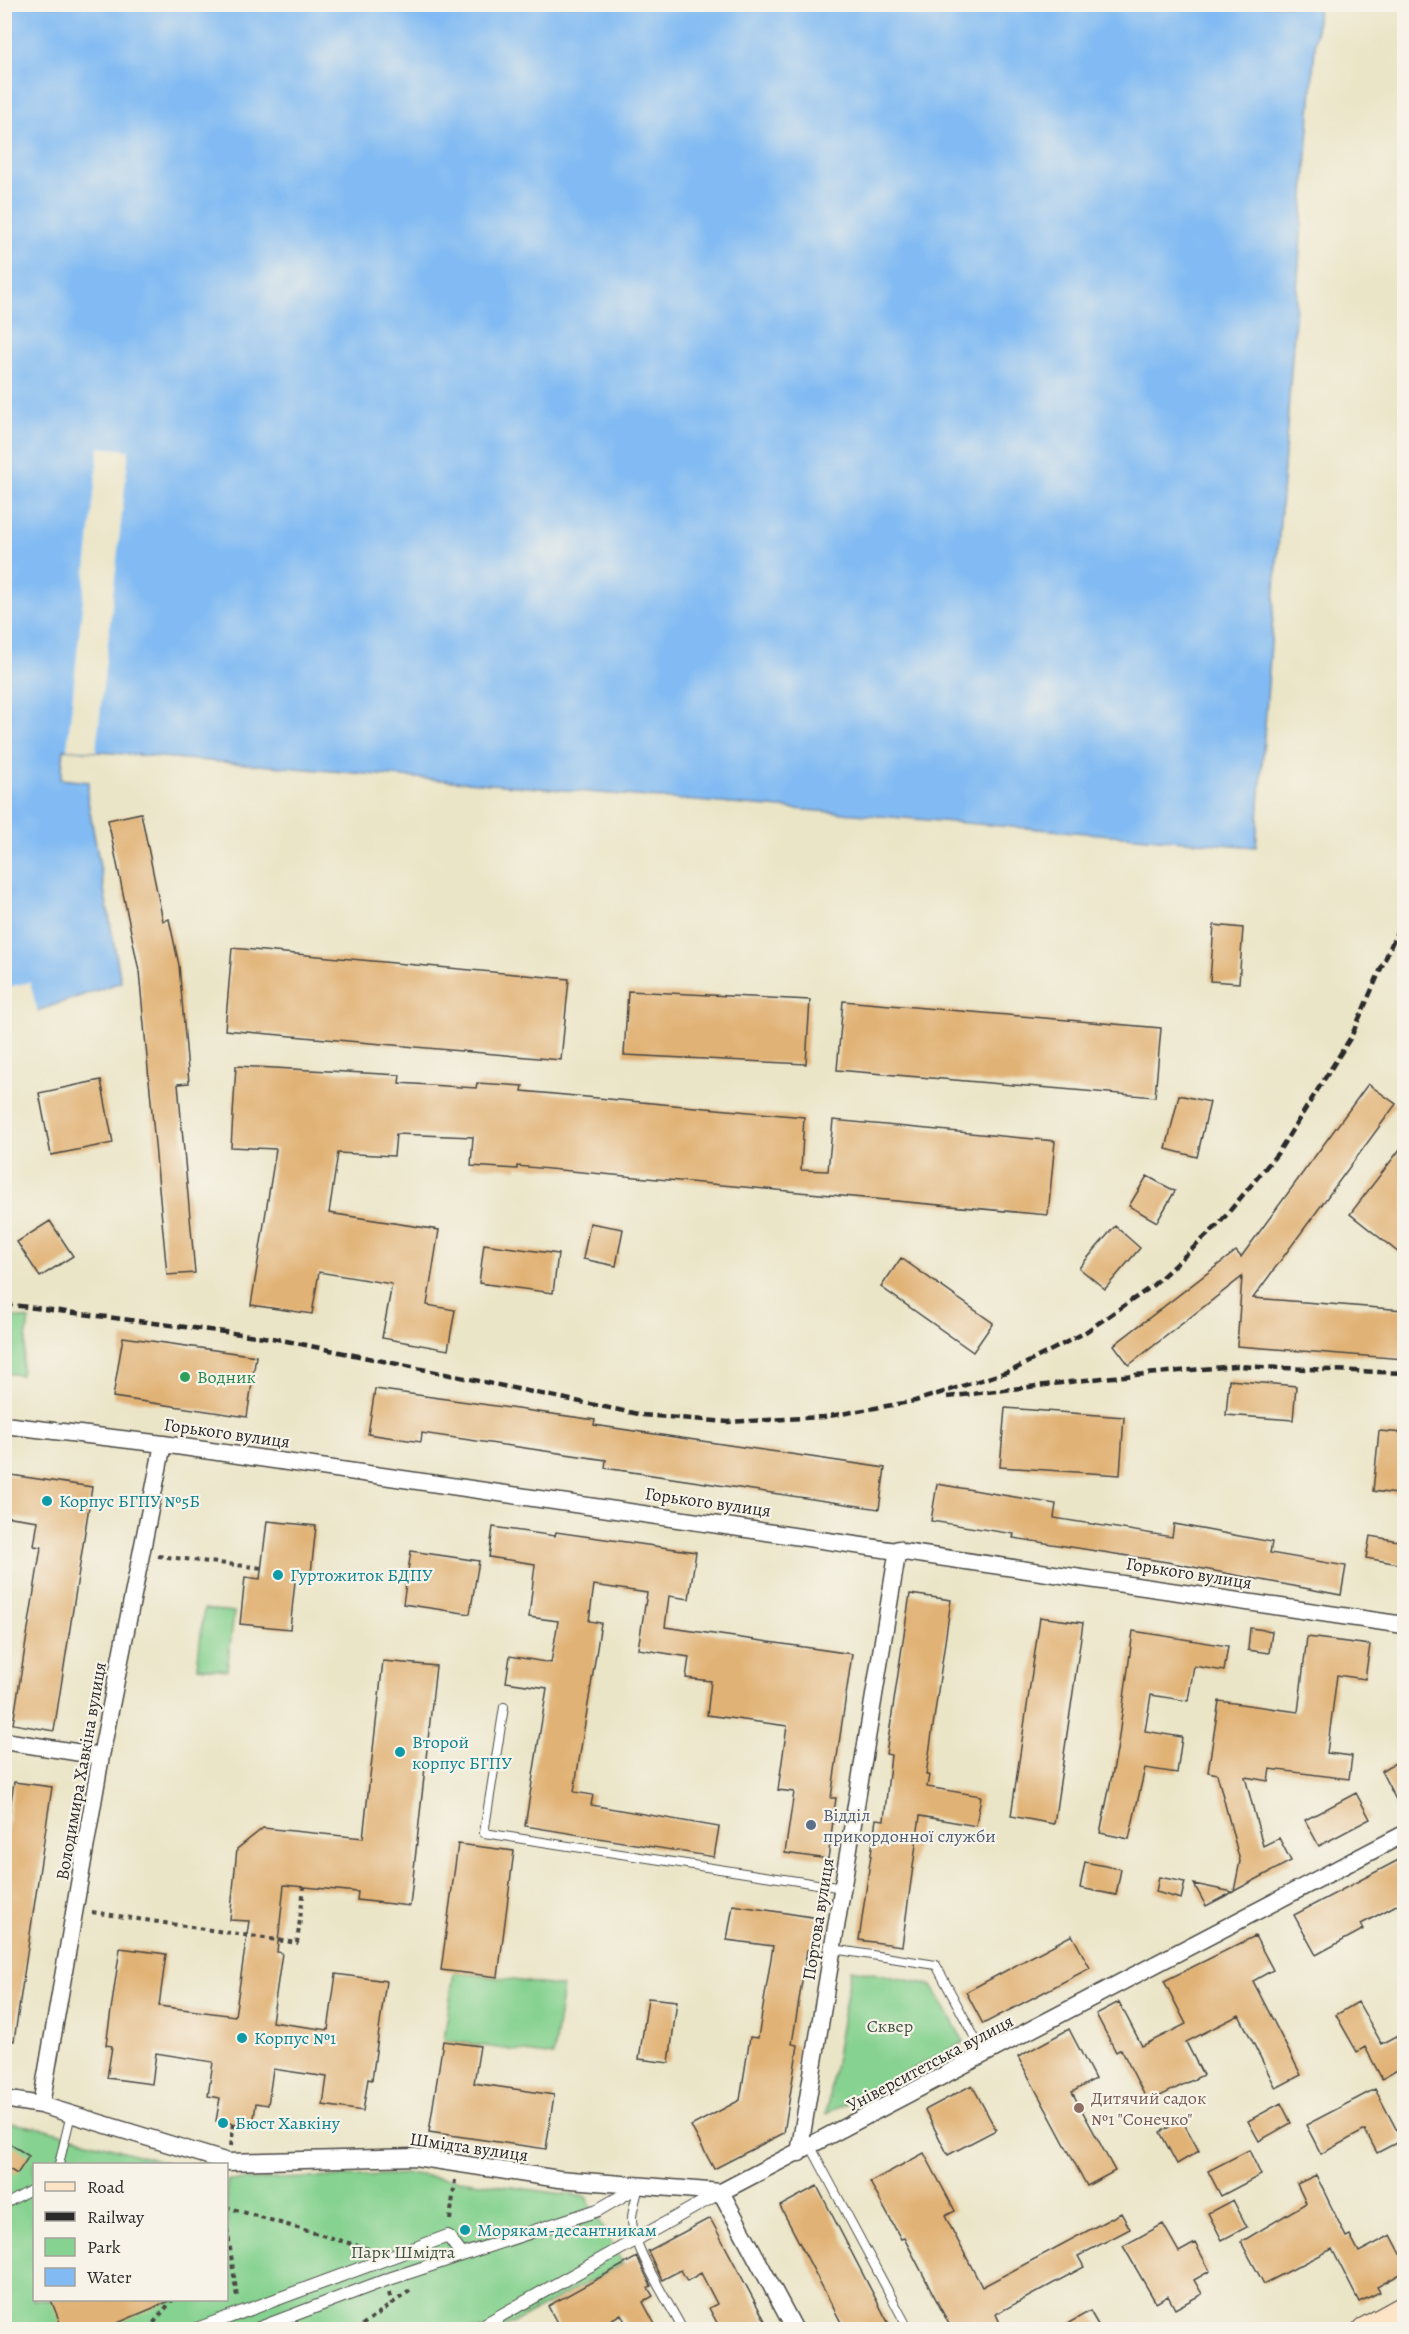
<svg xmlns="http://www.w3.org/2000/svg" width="1409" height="2334" font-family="Alegreya,serif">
<rect width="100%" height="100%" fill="#f7f3e8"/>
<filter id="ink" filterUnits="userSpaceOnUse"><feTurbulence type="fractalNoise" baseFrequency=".0167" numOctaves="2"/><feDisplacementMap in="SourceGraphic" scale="12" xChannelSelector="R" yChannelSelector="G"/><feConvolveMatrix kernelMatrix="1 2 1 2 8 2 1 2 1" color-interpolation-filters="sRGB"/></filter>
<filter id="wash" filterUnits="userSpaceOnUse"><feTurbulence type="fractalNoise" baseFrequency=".008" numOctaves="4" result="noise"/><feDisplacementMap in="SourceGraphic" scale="24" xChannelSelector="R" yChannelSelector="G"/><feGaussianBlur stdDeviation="1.35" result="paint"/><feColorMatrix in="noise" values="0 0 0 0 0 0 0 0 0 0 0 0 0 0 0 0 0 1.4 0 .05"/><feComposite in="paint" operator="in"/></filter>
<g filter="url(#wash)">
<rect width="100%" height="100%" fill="#ebe5c8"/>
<!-- green -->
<path fill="#86d290" stroke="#587e5e" stroke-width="1.5" d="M 5,1316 L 29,1319 L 21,1375 L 5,1373 Z
M 204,1609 L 234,1612 L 227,1670 L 197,1667 Z
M 851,1969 L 932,1985 L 964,2042 L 826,2114 Z
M 454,1972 L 563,1987 L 553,2056 L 444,2040 Z
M 4,2122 L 46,2129 L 169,2164 L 34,2164 L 34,2300 L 226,2300 L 227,2181 L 413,2174 L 586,2197 L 623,2264 L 501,2329 L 5,2329 Z"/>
<!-- water -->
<path fill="#82bbf3" stroke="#56738f" stroke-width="1.5" d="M 4,5 L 1318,5 L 1256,847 L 64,749 L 61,779 L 89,782 L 87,796 L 121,982 L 5,1022 Z"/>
<!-- pier -->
<path fill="#ebe5c8" d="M 99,447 L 129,450 L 96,751 L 67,749 Z
M 30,982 L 38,1013 L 4,1025 L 5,988 Z"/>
<g id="blocks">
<!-- building -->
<path fill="#e1b276" d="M 141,813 L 163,921 L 169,919 L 179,965 L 189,1083 L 178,1084 L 195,1273 L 167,1275 L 139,971 L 108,820 Z
M 1214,925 L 1243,928 L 1239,983 L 1210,981 Z
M 232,948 L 569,979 L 561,1060 L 225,1030 Z
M 628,991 L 810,1000 L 806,1064 L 624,1055 Z
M 843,1001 L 1161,1028 L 1155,1097 L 837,1070 Z
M 236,1066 L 400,1075 L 399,1083 L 476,1088 L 477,1083 L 523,1086 L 522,1091 L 804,1117 L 801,1170 L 828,1171 L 833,1120 L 1055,1141 L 1048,1215 L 517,1166 L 517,1169 L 471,1166 L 473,1137 L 396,1134 L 394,1156 L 338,1153 L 329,1213 L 439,1230 L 427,1305 L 455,1310 L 448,1350 L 382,1338 L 392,1284 L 319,1272 L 312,1314 L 251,1305 L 276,1149 L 231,1147 Z
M 101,1080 L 113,1143 L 51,1155 L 39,1093 Z
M 1368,1084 L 1396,1104 L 1253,1298 L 1404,1310 L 1404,1359 L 1237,1346 L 1242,1277 L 1129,1365 L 1114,1345 L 1236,1251 L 1241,1257 Z
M 1179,1095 L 1210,1102 L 1197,1157 L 1166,1149 Z
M 1404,1144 L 1404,1257 L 1350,1214 Z
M 1147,1176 L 1175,1191 L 1157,1222 L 1129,1206 Z
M 50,1221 L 73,1256 L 40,1277 L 17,1242 Z
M 590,1223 L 623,1229 L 616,1266 L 583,1259 Z
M 1115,1226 L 1140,1248 L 1105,1289 L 1079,1268 Z
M 484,1244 L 558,1254 L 553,1293 L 479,1283 Z
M 901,1258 L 993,1323 L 973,1352 L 881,1287 Z
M 123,1337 L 256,1356 L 247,1417 L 113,1397 Z
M 1229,1380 L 1296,1386 L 1293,1420 L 1226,1415 Z
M 375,1389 L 595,1420 L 594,1425 L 885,1468 L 879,1509 L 605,1468 L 606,1460 L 422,1433 L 421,1442 L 368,1434 Z
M 1005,1408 L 1124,1417 L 1120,1475 L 1000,1467 Z
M 1379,1431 L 1404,1433 L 1404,1495 L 1373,1491 Z
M 4,1474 L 92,1487 L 54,1731 L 13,1724 L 41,1547 L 34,1546 L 38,1521 L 4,1516 Z
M 937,1484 L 1056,1504 L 1054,1518 L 1172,1537 L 1174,1524 L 1272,1542 L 1270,1553 L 1346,1566 L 1341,1595 L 1167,1562 L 1013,1538 L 1014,1534 L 931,1521 Z
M 267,1521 L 316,1526 L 311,1573 L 296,1572 L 290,1629 L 240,1624 L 245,1577 L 260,1579 Z
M 493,1527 L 555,1536 L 556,1532 L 696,1552 L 689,1599 L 669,1596 L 665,1627 L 852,1654 L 831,1798 L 836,1798 L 828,1859 L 785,1853 L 794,1792 L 778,1790 L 787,1726 L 707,1715 L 711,1681 L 686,1678 L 689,1657 L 638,1649 L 647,1593 L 594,1585 L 589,1621 L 601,1623 L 574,1792 L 593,1795 L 591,1805 L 719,1827 L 714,1857 L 525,1826 L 547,1688 L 506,1682 L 510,1656 L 551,1663 L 558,1621 L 529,1617 L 535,1564 L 489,1557 Z
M 1370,1536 L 1404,1542 L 1404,1565 L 1366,1558 Z
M 411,1551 L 479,1561 L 470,1614 L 403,1604 Z
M 910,1594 L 951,1600 L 926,1775 L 929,1775 L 927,1787 L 981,1796 L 976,1826 L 920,1816 L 902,1946 L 859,1940 L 876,1819 L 884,1820 L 891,1755 L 886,1754 Z
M 1040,1617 L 1083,1623 L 1054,1824 L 1011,1816 Z
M 1250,1628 L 1272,1631 L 1269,1653 L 1248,1650 Z
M 1133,1631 L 1228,1646 L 1224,1671 L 1194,1666 L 1188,1701 L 1151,1695 L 1145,1731 L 1182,1737 L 1177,1773 L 1145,1768 L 1129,1839 L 1100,1833 L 1117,1751 Z
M 1307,1637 L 1370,1645 L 1365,1679 L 1337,1675 L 1327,1753 L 1352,1756 L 1349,1779 L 1270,1769 L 1268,1781 L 1245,1777 L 1263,1846 L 1279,1838 L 1291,1861 L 1234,1891 L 1240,1861 L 1217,1774 L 1208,1772 L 1219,1701 L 1298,1712 Z
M 383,1661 L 436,1666 L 410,1906 L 357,1900 L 358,1892 L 284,1885 L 277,1952 L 282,1953 L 272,2022 L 328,2030 L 336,1974 L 386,1981 L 372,2080 L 368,2079 L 363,2111 L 323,2105 L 327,2077 L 273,2069 L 268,2105 L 256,2103 L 253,2126 L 216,2121 L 220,2098 L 208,2096 L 213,2062 L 156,2053 L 152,2084 L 107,2078 L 112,2046 L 106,2045 L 120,1948 L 166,1954 L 159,2006 L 235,2016 L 249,1921 L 230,1920 L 237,1849 L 263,1828 L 363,1838 Z
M 1404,1758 L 1404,1815 L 1381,1771 Z
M 14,1782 L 52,1787 L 14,2041 L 4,2040 L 4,1848 Z
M 1356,1793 L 1370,1819 L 1319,1846 L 1305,1820 Z
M 458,1844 L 514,1851 L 498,1977 L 441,1970 Z
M 1404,1857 L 1404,1901 L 1361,1924 L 1364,1929 L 1316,1955 L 1294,1915 Z
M 1085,1862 L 1121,1869 L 1116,1895 L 1080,1888 Z
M 1159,1877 L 1185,1882 L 1181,1899 L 1156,1892 Z
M 1194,1884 L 1233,1892 L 1206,1906 Z
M 733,1905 L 818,1918 L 813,1951 L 807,1950 L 792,2044 L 798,2045 L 784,2133 L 714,2169 L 691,2126 L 740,2100 L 750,2037 L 758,2038 L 773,1946 L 727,1940 Z
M 1072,1935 L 1090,1968 L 983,2024 L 966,1992 Z
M 1255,1936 L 1273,1970 L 1253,1981 L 1301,2075 L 1276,2088 L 1239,2015 L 1186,2042 L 1203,2075 L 1148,2102 L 1121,2049 L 1116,2052 L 1096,2014 L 1119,2002 L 1142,2046 L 1186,2024 L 1164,1981 Z
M 648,1998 L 677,2001 L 669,2063 L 639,2059 Z
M 1358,2002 L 1382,2044 L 1404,2032 L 1404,2066 L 1382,2079 L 1365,2047 L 1357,2052 L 1336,2015 Z
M 1069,2029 L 1095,2079 L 1072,2092 L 1115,2171 L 1087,2186 L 1018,2057 Z
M 443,2041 L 480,2046 L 474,2083 L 554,2095 L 546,2149 L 429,2132 Z
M 972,2085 L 996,2130 L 948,2155 L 925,2110 Z
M 1375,2089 L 1402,2140 L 1377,2153 L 1365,2130 L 1321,2154 L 1306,2125 Z
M 1281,2103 L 1291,2123 L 1259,2141 L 1248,2121 Z
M 1182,2120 L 1199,2151 L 1177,2164 L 1160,2132 Z
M 4,2140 L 29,2156 L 17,2174 L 4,2166 Z
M 1249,2150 L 1261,2175 L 1221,2196 L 1208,2171 Z
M 924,2153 L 955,2211 L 945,2216 L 982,2287 L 1121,2213 L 1130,2229 L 1078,2256 L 1084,2267 L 996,2314 L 1003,2330 L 952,2330 L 904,2238 L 901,2239 L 870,2182 Z
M 1316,2175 L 1346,2237 L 1350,2235 L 1359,2252 L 1391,2235 L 1404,2260 L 1404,2272 L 1377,2287 L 1380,2292 L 1359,2302 L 1332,2249 L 1264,2284 L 1241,2242 L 1306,2203 L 1297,2184 Z
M 817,2186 L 892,2330 L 845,2330 L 780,2206 Z
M 1233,2200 L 1247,2227 L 1222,2240 L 1208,2213 Z
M 710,2218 L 770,2330 L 721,2330 L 709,2308 L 717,2304 L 701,2273 L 687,2281 L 681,2270 L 662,2280 L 658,2272 L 648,2251 Z
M 1163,2224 L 1179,2252 L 1195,2243 L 1210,2271 L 1194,2280 L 1202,2294 L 1175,2309 L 1168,2296 L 1156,2303 L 1123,2246 Z
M 637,2257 L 651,2286 L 648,2288 L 653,2296 L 643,2302 L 658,2330 L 629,2330 L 621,2314 L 593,2330 L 561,2330 L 548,2306 Z
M 51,2300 L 172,2300 L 101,2330 L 63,2330 Z
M 1090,2311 L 1101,2330 L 1056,2330 Z"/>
</g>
</g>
<g filter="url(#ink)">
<use href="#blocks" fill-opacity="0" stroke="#484743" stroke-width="1.5"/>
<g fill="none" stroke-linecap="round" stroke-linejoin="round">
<defs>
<path id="service" d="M 504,1707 L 484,1833 L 843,1888
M 833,1949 L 936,1965 L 984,2055
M 811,2147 L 909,2330
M 59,2164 L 71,2114
M 639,2186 C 637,2196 632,2209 632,2219 C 632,2247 669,2303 683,2330
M 4,2205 L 34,2188"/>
<path id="pedestrian" d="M 194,2330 L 448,2236 L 462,2255
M 254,2330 L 386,2280 L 598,2210 L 639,2186
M 475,2330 L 721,2192"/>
<path id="minor" d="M 4,1425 L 163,1444 L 1404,1625
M 4,1741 L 101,1756
M 4,2099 L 41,2105 L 228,2162 L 415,2157 L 559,2179 L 721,2192
M 41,2105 L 101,1756 L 163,1444
M 799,2153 L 898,1549
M 721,2192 L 1404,1834
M 721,2192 L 795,2330"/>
<path id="secondary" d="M 1364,2330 L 1404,2308"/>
</defs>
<!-- service casing -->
<use href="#service" stroke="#484743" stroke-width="10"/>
<!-- pedestrian casing -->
<use href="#pedestrian" stroke="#484743" stroke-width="14"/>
<!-- minor casing -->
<use href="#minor" stroke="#484743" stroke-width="19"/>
<!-- secondary casing -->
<use href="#secondary" stroke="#484743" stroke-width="26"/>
<!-- path -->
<path stroke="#484743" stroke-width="4" stroke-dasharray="4.5 4.5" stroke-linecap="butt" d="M 158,1556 L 262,1568
M 92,1912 L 297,1943 L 304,1887
M 231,2146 L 234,2123
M 226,2207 L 369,2249
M 226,2220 L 237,2297
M 450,2220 L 455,2180
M 389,2293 L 392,2304
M 148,2330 L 172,2300
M 355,2330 L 411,2290"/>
<!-- service -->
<use href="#service" stroke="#fff" stroke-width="8"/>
<!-- pedestrian -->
<use href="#pedestrian" stroke="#fff" stroke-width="12"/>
<!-- minor -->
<use href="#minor" stroke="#fff" stroke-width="16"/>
<!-- secondary -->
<use href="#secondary" stroke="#fee4c6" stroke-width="24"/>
<!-- rail -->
<path stroke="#2b2b2b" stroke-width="4.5" stroke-dasharray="9 4.5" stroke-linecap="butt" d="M 4,1304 L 272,1338 L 643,1415 L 728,1422 L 824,1417 L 915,1401 L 1013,1370 L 1084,1333 L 1151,1287 L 1218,1225 L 1277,1154 L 1351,1037 L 1404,916
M 947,1397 L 1102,1378 L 1235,1366 L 1404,1373"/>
</g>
</g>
<!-- markers -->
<circle fill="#2e9e5b" stroke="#f7f3e8" stroke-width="2" cx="185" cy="1377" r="6"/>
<g fill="#0f9aa8" stroke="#f7f3e8" stroke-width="2">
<circle cx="47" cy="1501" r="6"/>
<circle cx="278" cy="1575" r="6"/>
<circle cx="400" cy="1752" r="6"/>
<circle cx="242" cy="2038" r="6"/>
<circle cx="223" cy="2123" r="6"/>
<circle cx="465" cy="2230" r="6"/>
</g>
<circle fill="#5c6f8a" stroke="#f7f3e8" stroke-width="2" cx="811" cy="1825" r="6"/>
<circle fill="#8d6e63" stroke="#f7f3e8" stroke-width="2" cx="1079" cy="2108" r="6"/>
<g text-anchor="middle" stroke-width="4.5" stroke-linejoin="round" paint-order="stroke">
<!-- leisure labels -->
<g font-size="18" fill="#27864d" stroke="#f7f3e8" text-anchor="start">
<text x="197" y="1383">Водник</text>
</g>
<!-- street labels -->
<g font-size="18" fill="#2b2b2b" stroke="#f7f3e8">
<text transform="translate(227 1433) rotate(8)" y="6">Горького вулиця</text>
<text transform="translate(708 1502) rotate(8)" y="6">Горького вулиця</text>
<text transform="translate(1189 1573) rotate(9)" y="6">Горького вулиця</text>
<text transform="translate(81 1771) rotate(-80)" y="6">Володимира Хавкіна вулиця</text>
<text transform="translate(818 1919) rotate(-81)" y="6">Портова вулиця</text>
<text transform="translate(930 2063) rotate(-28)" y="6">Університетська вулиця</text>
<text transform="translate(469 2147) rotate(8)" y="6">Шмідта вулиця</text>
</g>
<!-- culture labels -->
<g font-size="18" fill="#0d838f" stroke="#f7f3e8" text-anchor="start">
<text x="59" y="1507">Корпус БГПУ №5Б</text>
<text x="290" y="1581">Гуртожиток БДПУ</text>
<text x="412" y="1748">Второй<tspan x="412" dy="21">корпус БГПУ</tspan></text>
<text x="254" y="2044">Корпус №1</text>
<text x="235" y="2129">Бюст Хавкіну</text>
<text x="477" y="2236">Морякам-десантникам</text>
</g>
<!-- service labels -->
<g font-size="18" fill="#4e5e75" stroke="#f7f3e8" text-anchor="start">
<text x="823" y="1821">Відділ<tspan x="823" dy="21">прикордонної служби</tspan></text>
</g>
<!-- park labels -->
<g font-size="18" fill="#425544" stroke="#f7f3e8">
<text x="890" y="2032">Сквер</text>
<text x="403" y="2258">Парк Шмідта</text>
</g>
<!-- education labels -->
<g font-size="18" fill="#785e54" stroke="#f7f3e8" text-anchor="start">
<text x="1091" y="2104">Дитячий садок<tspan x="1091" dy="21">№1 "Сонечко"</tspan></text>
</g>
</g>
<!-- margin -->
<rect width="1409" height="2334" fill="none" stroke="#f7f3e8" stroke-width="24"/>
<!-- legend -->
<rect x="33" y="2163" width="195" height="138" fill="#f7f3e8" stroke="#a5a39c" stroke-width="1.5"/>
<rect x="45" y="2182" width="30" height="9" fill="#fee4c6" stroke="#a5a39c" stroke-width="1.5"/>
<text x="87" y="2193" font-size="18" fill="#2b2b2b">Road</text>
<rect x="45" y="2212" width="30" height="9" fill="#2b2b2b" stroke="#a5a39c" stroke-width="1.5"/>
<text x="87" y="2223" font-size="18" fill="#2b2b2b">Railway</text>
<rect x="45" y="2238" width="30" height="18" fill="#86d290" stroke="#a5a39c" stroke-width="1.5"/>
<text x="87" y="2253" font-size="18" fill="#2b2b2b">Park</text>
<rect x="45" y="2268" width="30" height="18" fill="#82bbf3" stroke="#a5a39c" stroke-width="1.5"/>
<text x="87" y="2283" font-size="18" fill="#2b2b2b">Water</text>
</svg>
